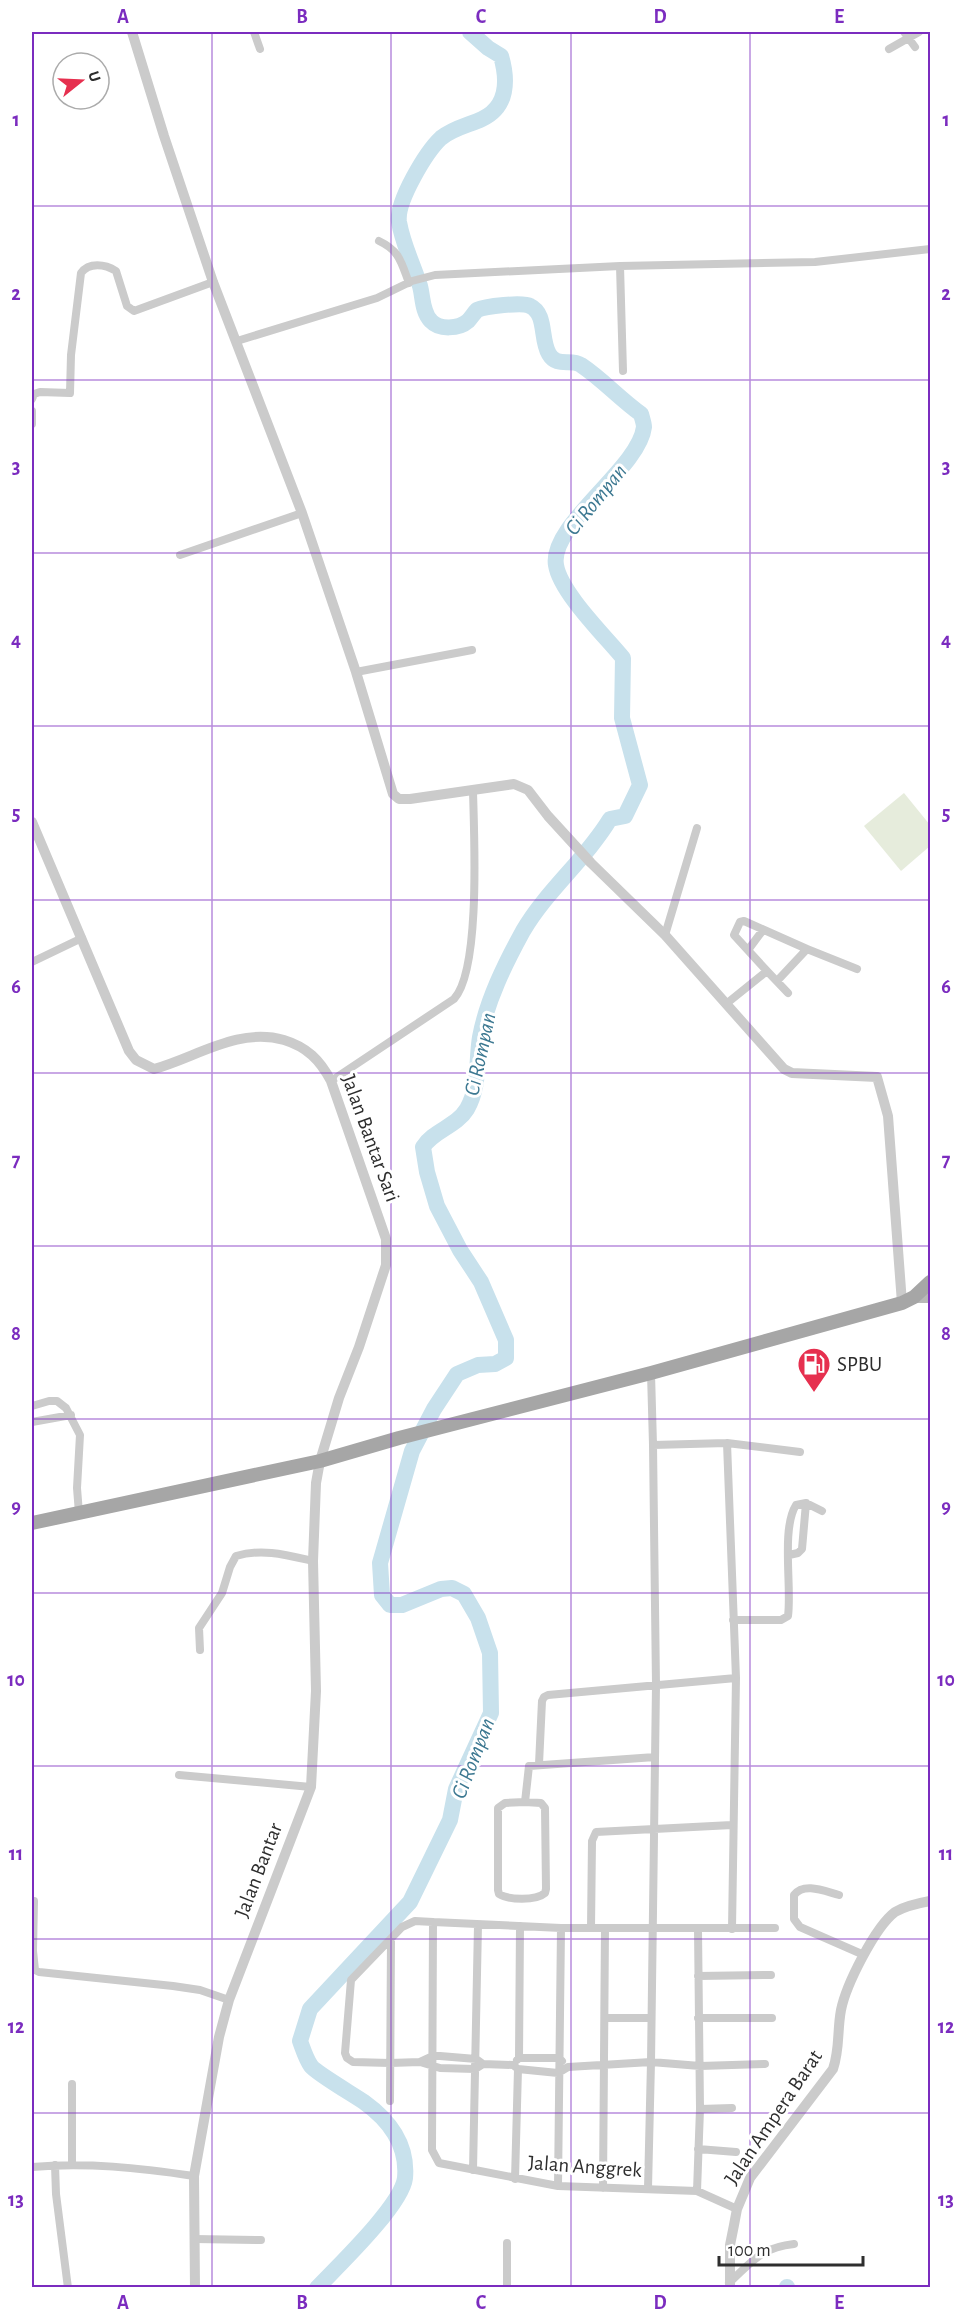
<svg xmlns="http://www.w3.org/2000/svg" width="962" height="2319" font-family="'Alegreya Sans',sans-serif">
<rect width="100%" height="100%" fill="#fff"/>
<!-- green -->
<path fill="#e6ecdc" d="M 904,793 L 930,825 L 930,846 L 901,871 L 864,826 Z"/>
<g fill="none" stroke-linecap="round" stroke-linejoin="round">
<!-- river -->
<path stroke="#c8e1ec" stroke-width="16" d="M 317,2288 C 337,2267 402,2205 405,2178 C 408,2145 389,2120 364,2102 C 354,2095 316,2073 311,2066 C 306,2059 303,2049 300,2041 L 310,2009 L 410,1902 L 450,1820 L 456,1789 L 491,1713 L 490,1653 L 478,1618 L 464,1594 L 452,1588 L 441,1589 L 402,1605 L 390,1605 L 382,1595 L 380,1563 L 412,1451 L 434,1409 L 457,1374 L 478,1365 L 495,1364 L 506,1358 L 506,1340 L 481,1282 L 460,1250 L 437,1206 L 427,1172 L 423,1147 C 434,1130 456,1127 467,1109 C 480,1086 476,1061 480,1037 C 487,1000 505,964 523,931 C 546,891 586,859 610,819 L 625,816 L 640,785 L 622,718 L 623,658 C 605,636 560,592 556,565 C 549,525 639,469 644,427 C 644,423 642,418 641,414 C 620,399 602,379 581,365 C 571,358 557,368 549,354 C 540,339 547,314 530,306 C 523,302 485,306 477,310 C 474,313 471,318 468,321 C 459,329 439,330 431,321 C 422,312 423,297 420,286 C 413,264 403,245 399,222 C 396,202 426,152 441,138 C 453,128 469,125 482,119 C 508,107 508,80 501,56 L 488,48 L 470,32
M 787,2288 L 787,2287"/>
<!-- minor -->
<path stroke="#cbcbcb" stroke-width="8" d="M 254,32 L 260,49
M 904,32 L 915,47
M 889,49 L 919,32
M 379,241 C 400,251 401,262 409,283
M 620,266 L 623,371
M 237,341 L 377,298 L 412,281 L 435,275 L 620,266 L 815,262 L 930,249
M 32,399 L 34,394 L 40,392 L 70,393 L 71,355 L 81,273 C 89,262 105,264 116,271 L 127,306 L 134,311 L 213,282
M 32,411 L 32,424
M 180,555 L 302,513
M 356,672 L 472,650
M 665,935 L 697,828
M 748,950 L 763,930
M 32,962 L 82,938
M 767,971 L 734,935 L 740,922 L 744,921 L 807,949
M 777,981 L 807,949 L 857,969
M 726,1004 L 767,971 L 788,993
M 331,1081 L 454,999 C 481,970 474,833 473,791
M 651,1373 L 653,1445
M 32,1406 L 49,1401 L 57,1401 L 66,1408 L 80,1435 L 77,1488 L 79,1513
M 32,1422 L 71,1415
M 789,1555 L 798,1553 L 802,1549 L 806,1503
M 733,1620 L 781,1620 L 788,1616 C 792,1587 781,1529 796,1505 L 806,1503 L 822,1511
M 200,1650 L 199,1628 L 222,1593 L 230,1567 L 236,1556 C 262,1548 287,1555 313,1561
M 539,1764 L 542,1701 L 544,1697 L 548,1695 L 736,1678 L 727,1443
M 179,1775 L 311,1787
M 525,1802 L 541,1803 L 545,1808 L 546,1889 L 545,1893 C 536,1901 508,1900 499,1894 L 498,1890 L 498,1808 L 505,1803 L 525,1802 L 529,1766 L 655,1757
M 839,1895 C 824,1891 804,1882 794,1895 L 794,1919 L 800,1927 L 864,1955
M 34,1901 L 33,1951 L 35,1970 L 39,1972 L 173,1986 L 200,1990 L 229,2000
M 433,1922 L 415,1921 L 402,1927 L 351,1980 L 345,2053 L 347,2058 L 353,2062 L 390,2063 L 420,2062 L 433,2056 L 440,2056 L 476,2059 L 483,2064
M 561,1928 L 775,1928
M 591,1928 L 592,1841 L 596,1832 L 732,1825
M 732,1929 L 736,1678
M 698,1976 L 771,1975
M 605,2018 L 651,2018
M 698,2018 L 772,2018
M 519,2058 L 520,1926
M 517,2060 L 519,2058 L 559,2058 L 562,2061
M 420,2062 L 440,2068 L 475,2069 L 483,2064 L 513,2065 L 518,2069 L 558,2073 L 568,2067 L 651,2062 L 648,2188
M 765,2064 L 700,2066 L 651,2062 L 656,1685 L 653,1445 L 727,1443 L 800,1452
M 390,2101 L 391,1939
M 700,2109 L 732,2108
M 698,2149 L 736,2152
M 72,2164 L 72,2084
M 55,2165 L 56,2194 L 68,2288
M 32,2167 C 86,2162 140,2168 194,2176
M 473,2170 L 478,1925
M 515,2179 L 518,2069
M 558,2186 L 561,1928 L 433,1922 L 432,2150 L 439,2163 L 558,2186 L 697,2191 L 737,2209
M 603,2188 L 605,1928
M 697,2191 L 700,2109 L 698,1929
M 194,2239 L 261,2240
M 729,2283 C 753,2261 760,2248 794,2244
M 507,2288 L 507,2243"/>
<!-- tertiary -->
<path stroke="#cbcbcb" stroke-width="10" d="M 132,32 L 164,136 L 213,282 L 302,513 L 356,672 L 393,794 L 399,799 L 410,799 L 514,784 L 528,790 L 548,816 L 591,863 L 665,935 L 784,1069 L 792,1073 L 877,1077 L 888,1116 L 902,1303
M 32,822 L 129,1051 L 136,1060 L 154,1069 C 197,1057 238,1027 284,1040 C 307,1047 320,1060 331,1081 L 386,1239 L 386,1265 L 359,1347 L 339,1398 L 320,1461 L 316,1483 L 313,1561 L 316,1691 L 311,1787 L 229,2000 L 219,2037 L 194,2176 L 195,2288
M 730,2288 L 730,2245 L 734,2225 L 737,2209 L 750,2178 L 833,2069 C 840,2049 837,2031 841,2010 C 846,1985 875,1927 895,1912 C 905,1906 919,1903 930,1901"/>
<!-- secondary -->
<path stroke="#b8b8b8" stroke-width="12" d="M 914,1297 L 930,1297"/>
<!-- primary -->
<path stroke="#a6a6a6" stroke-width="14" d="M 32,1523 L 320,1461 L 399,1438 L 651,1373 L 902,1303 L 914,1297 L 930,1282"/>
</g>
<!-- grid -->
<path fill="none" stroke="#7b2cbf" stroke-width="1.5" stroke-opacity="0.55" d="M 212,32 L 212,2288M 391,32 L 391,2288M 571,32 L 571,2288M 750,32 L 750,2288M 32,206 L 930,206M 32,380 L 930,380M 32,553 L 930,553M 32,726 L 930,726M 32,900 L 930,900M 32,1073 L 930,1073M 32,1246 L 930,1246M 32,1419 L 930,1419M 32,1593 L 930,1593M 32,1766 L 930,1766M 32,1939 L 930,1939M 32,2113 L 930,2113"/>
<!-- icons -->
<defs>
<symbol id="fuel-pin" viewBox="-11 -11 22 30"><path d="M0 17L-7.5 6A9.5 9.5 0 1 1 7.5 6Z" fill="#e6304f" stroke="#fff"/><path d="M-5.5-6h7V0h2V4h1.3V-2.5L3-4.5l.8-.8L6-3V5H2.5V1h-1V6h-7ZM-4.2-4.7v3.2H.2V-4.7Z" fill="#fff"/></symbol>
</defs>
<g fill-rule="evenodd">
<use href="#fuel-pin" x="795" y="1345" width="38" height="52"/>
</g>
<g text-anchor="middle" stroke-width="6" stroke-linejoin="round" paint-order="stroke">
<!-- street labels -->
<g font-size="21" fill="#2e2e2e" stroke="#fff">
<text transform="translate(371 1138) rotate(70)" y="7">Jalan Bantar Sari</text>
<text transform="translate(258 1870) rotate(-69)" y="7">Jalan Bantar</text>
<text transform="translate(773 2117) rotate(-56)" y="7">Jalan Ampera Barat</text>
<text transform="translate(585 2166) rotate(4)" y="7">Jalan Anggrek</text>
</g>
<!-- poi labels -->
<g font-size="21" fill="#2e2e2e" stroke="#fff" text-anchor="start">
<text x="837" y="1371">SPBU</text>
</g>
<!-- water labels -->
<g font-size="22" font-style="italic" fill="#3c7891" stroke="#fff">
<text transform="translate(595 499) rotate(-51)" y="8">Ci Rompan</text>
<text transform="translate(479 1054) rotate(-78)" y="8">Ci Rompan</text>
<text transform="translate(472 1758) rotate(-69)" y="8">Ci Rompan</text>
</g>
</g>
<!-- border -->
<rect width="962" height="2319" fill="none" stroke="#ffffff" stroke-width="66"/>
<!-- north arrow -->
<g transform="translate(81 81) rotate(72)"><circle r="28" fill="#ffffff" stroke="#ababab" stroke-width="1.5"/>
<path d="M0-4.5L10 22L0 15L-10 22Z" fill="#e6304f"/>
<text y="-9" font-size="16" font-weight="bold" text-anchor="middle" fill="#2e2e2e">U</text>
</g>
<!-- scale -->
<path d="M719 2256v9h144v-9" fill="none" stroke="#2e2e2e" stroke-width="3"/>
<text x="728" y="2256" font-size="18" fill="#2e2e2e" stroke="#ffffff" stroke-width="4.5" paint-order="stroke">100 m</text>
<rect x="33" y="33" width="896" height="2253" fill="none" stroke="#7b2cbf" stroke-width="2"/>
<g font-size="20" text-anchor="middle" font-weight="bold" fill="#7b2cbf">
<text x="123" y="23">A</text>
<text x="302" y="23">B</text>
<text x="481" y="23">C</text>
<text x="660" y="23">D</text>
<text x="839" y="23">E</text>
<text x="16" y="126">1</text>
<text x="946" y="126">1</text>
<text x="16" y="300">2</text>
<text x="946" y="300">2</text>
<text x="16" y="473">3</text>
<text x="946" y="473">3</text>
<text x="16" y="646">4</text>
<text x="946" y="646">4</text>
<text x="16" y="820">5</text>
<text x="946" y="820">5</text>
<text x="16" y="993">6</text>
<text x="946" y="993">6</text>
<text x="16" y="1166">7</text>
<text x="946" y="1166">7</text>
<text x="16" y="1340">8</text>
<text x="946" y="1340">8</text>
<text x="16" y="1513">9</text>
<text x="946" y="1513">9</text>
<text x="16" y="1686">10</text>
<text x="946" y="1686">10</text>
<text x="16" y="1860">11</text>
<text x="946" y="1860">11</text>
<text x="16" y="2033">12</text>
<text x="946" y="2033">12</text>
<text x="16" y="2206">13</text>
<text x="946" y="2206">13</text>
<text x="123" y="2309">A</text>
<text x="302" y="2309">B</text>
<text x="481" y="2309">C</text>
<text x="660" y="2309">D</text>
<text x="839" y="2309">E</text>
</g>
</svg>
